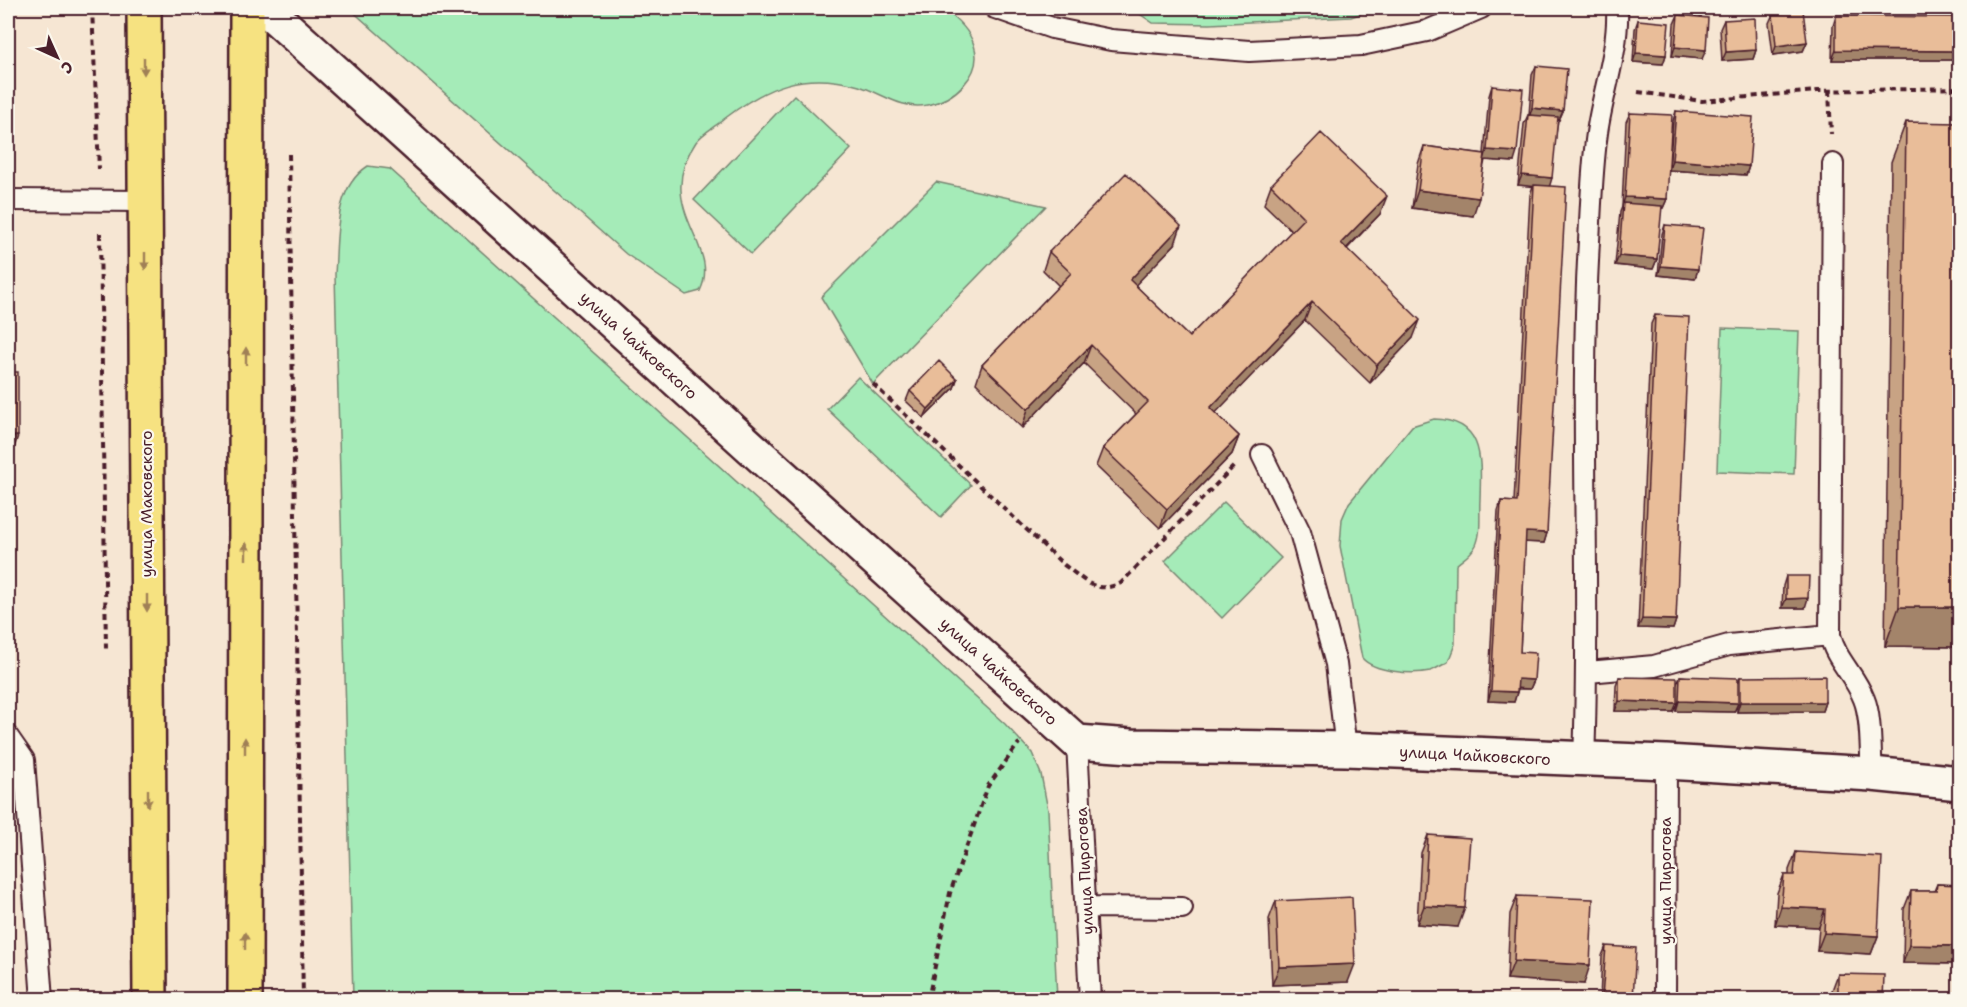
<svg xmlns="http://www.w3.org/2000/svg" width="1967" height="1007" font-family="'Shantell Sans',sans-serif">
<rect width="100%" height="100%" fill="#f6e6d3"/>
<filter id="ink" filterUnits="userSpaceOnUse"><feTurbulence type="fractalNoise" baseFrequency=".0167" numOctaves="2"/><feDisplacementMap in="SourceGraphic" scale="12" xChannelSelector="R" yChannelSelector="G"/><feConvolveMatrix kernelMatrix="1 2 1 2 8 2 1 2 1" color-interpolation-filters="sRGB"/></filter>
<g filter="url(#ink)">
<!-- green -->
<path fill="#a5ebb8" stroke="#788572" stroke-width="1.5" d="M 349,8 L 942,8 C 955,17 969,29 974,45 C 984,75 953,100 927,105 C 901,110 882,93 859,86 C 804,71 768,85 724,119 C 716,126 703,133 696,142 C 651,208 723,245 700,291 L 686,295 L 626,254 Z
M 1131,8 L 1377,8 L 1351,17 L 1210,24 L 1153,23 Z
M 794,95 L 851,149 L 751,254 L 694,200 Z
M 368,166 L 390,169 L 1005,724 L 1032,753 L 1041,774 L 1048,810 L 1057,999 L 353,999 L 335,274 C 338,236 333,189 368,166 Z
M 936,182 L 1046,206 L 873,384 L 821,297 Z
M 1722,328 L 1799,331 L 1794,474 L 1717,471 Z
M 858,377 L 971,485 L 941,517 L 827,409 Z
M 1434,419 C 1485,420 1481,460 1480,499 C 1479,513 1482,532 1476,545 C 1471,555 1464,558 1456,565 L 1455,644 L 1448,662 C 1442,665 1436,669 1430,671 C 1412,675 1374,672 1362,658 L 1340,546 L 1342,519 L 1349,503 L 1412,426 Z
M 1224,502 L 1281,558 L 1222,618 L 1165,561 Z"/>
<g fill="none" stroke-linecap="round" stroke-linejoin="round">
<defs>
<path id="lane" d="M 995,8 L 1052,28 L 1111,40 L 1249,51 L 1361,45 L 1427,31 L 1481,8
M 1833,164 L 1830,635 C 1835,659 1855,675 1864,699 C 1872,718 1870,753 1872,774
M 8,200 L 145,201
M 1262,455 L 1300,532 L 1336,664 L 1346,749
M 1588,672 L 1654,666 L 1729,645 L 1830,635
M 8,737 L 24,760 L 42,1000
M 1077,742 L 1090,1000
M 1584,760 C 1591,587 1579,414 1589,241 C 1591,206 1592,168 1597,133 C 1603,90 1619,51 1617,8
M 1086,907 L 1182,908
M 1665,1000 L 1666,762"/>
<path id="street" d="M 265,8 L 1077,742 L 1131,746 L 1346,749 L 1666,762 L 1872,774 L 1960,783"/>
<path id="highway" d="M 144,8 L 150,1000
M 245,1000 L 247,8"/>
</defs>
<!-- lane casing -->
<use href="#lane" stroke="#4a1f2b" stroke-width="24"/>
<!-- street casing -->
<use href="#street" stroke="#4a1f2b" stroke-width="38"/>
<!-- highway casing -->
<use href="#highway" stroke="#4a1f2b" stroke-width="38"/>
<!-- path -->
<path stroke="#4a1f2b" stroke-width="4" stroke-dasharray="6 4.5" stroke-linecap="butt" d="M 92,8 L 99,169
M 1829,90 L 1831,134
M 1638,92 L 1702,101 L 1817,91 L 1960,88
M 289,154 L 303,1000
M 100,233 L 106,649
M 873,384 L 1064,565 C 1085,580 1095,595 1121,583 L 1234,466
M 928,1000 L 950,893 L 988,786 L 1019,743"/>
<!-- lane -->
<use href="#lane" stroke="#fbf7ec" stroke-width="20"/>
<!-- street -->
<use href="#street" stroke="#fbf7ec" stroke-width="33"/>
<!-- highway -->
<use href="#highway" stroke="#f6e281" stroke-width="33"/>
</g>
<!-- wall -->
<path fill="#c8a384" stroke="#4a1f2b" stroke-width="1.5" d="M 1773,14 L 1807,42 L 1803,51 L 1773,55 L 1769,23 Z
M 1678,15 L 1702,59 L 1672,56 L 1674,24 Z
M 1836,16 L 1959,60 L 1832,60 L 1833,26 Z
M 1638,20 L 1666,55 L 1663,64 L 1633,62 L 1635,29 Z
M 1724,20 L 1756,50 L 1753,59 L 1722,61 L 1720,29 Z
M 1536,66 L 1563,111 L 1559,120 L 1558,120 L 1549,186 L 1547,533 L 1544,543 L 1525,542 L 1520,652 L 1534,680 L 1530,689 L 1518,689 L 1514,702 L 1488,701 L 1498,511 L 1501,501 L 1514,502 L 1530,195 L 1533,186 L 1518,185 L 1524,124 L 1528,115 L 1529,115 L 1532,75 Z
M 1492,86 L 1514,162 L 1485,160 L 1473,216 L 1412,208 L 1418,164 L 1424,146 L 1484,154 L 1489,96 Z
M 1676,111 L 1749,166 L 1746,175 L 1669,170 L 1673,121 Z
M 1630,113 L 1667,199 L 1663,208 L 1661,208 L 1657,259 L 1653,269 L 1615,265 L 1620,212 L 1622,207 L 1626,122 Z
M 1906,122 L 1959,647 L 1885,646 L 1891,162 Z
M 1271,185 L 1380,214 L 1347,249 L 1413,338 L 1370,383 L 1305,320 L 1215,413 L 1239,436 L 1232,454 L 1160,528 L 1096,466 L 1103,448 L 1136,414 L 1084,363 L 1022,428 L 976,383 L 982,365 L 1059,286 L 1043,270 L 1049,252 L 1175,244 L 1135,285 L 1189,337 L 1292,231 L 1264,204 Z
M 1665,225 L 1698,269 L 1695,279 L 1658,275 L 1662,234 Z
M 1655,315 L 1676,620 L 1673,629 L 1638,628 L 1651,324 Z
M 957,379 L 954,388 L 924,418 L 906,401 L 910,391 Z
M 1786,576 L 1805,608 L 1782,608 L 1783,586 Z
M 1680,676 L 1738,683 L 1740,677 L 1825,702 L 1822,711 L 1737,712 L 1737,705 L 1734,712 L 1676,711 L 1676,705 L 1673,712 L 1615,711 L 1616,686 L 1619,677 L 1677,684 Z
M 1428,835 L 1458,927 L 1417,924 L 1421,853 Z
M 1796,852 L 1878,936 L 1871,954 L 1817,951 L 1819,927 L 1775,925 L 1777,893 L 1784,875 L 1789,875 L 1789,870 Z
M 1937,884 L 1959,885 L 1959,964 L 1903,963 L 1904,909 L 1911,891 L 1934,891 Z
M 1517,896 L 1584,984 L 1507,979 L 1510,914 Z
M 1276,901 L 1348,982 L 1272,985 L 1269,919 Z
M 1606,946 L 1633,999 L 1600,999 L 1602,956 Z
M 1838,974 L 1883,999 L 1831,999 L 1831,993 Z"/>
<!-- shaded-wall -->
<path fill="#a3846b" stroke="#4a1f2b" stroke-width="1.5" d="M 1807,42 L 1803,51 L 1773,55 L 1776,46 Z
M 1675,47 L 1706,50 L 1702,59 L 1672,56 Z
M 1756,50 L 1753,59 L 1722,61 L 1726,52 Z
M 1836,50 L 1959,51 L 1959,60 L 1832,60 Z
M 1636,53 L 1666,55 L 1663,64 L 1633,62 Z
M 1532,108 L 1563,111 L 1559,120 L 1529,118 Z
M 1487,150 L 1517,152 L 1514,162 L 1484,160 Z
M 1672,160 L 1749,166 L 1746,175 L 1669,170 Z
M 1522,175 L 1552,178 L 1549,188 L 1518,185 Z
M 1418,190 L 1479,198 L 1473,216 L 1412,208 Z
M 1387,196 L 1380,214 L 1334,261 L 1341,243 Z
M 1625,197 L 1667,199 L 1663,208 L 1623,207 L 1623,203 L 1622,207 Z
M 1181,226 L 1175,244 L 1123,298 L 1130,280 Z
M 1619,256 L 1657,259 L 1653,269 L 1615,265 Z
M 1661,266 L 1698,269 L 1695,279 L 1658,275 Z
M 1312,302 L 1305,320 L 1203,426 L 1210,408 Z
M 1420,320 L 1413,338 L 1370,383 L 1377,365 Z
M 1091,345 L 1084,363 L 1022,428 L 1028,409 Z
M 957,379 L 954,388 L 924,418 L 928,409 Z
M 8,436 L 18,436 L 12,454 L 8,454 Z
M 1239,436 L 1232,454 L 1160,528 L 1167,509 Z
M 1526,532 L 1547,533 L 1544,543 L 1522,542 Z
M 1808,598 L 1805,608 L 1782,608 L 1786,599 Z
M 1899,607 L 1959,607 L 1959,647 L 1885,646 Z
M 1642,619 L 1676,620 L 1673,629 L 1638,628 Z
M 1518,679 L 1534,680 L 1530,689 L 1514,688 Z
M 1491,691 L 1517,692 L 1514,702 L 1488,701 Z
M 1619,701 L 1677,703 L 1673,712 L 1615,711 Z
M 1679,701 L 1738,703 L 1734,712 L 1676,711 Z
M 1740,702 L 1825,702 L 1822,711 L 1737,712 Z
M 1424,906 L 1465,908 L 1458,927 L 1417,924 Z
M 1781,907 L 1825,909 L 1819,927 L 1775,925 Z
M 1824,933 L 1878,936 L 1871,954 L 1817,951 Z
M 1909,945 L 1959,946 L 1959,964 L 1903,963 Z
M 1514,961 L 1590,965 L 1584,984 L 1507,979 Z
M 1355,964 L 1348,982 L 1272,985 L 1279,967 Z"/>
<!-- building -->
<path fill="#e9bd99" stroke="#4a1f2b" stroke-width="1.5" d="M 1803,10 L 1807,42 L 1776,46 L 1773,14 Z
M 1678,15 L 1708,18 L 1706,50 L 1675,47 Z
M 1836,16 L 1959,17 L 1959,51 L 1836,50 Z
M 1755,18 L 1756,50 L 1726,52 L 1724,20 Z
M 1638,20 L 1669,23 L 1666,55 L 1636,53 Z
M 1536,66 L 1567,69 L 1563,111 L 1532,108 Z
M 1492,86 L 1523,89 L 1517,152 L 1487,150 Z
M 1676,111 L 1753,117 L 1749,166 L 1672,160 Z
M 1630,113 L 1672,115 L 1667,199 L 1625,197 Z
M 1528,115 L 1558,117 L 1552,178 L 1522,175 Z
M 1906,122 L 1959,123 L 1959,607 L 1899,607 Z
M 1321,133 L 1387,196 L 1341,243 L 1420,320 L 1377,365 L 1312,302 L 1210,408 L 1239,436 L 1167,509 L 1103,448 L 1148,402 L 1091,345 L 1028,409 L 982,365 L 1071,273 L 1049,252 L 1126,173 L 1181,226 L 1130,280 L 1189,337 L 1304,218 L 1271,185 Z
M 1424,146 L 1485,154 L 1479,198 L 1418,190 Z
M 1534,185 L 1566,187 L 1547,533 L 1526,532 L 1520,652 L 1536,653 L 1534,680 L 1518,679 L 1517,692 L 1491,691 L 1501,501 L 1517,502 Z
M 1623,203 L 1662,206 L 1657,259 L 1619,256 Z
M 1665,225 L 1703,228 L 1698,269 L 1661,266 Z
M 1655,315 L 1689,317 L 1676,620 L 1642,619 Z
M 939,361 L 957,379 L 928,409 L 910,391 Z
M 8,372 L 18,372 L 18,436 L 8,436 Z
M 1786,576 L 1809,576 L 1808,598 L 1786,599 Z
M 1680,676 L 1738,678 L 1738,703 L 1679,701 Z
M 1825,676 L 1825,702 L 1740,702 L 1740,677 Z
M 1619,677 L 1677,678 L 1677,703 L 1619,701 Z
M 1428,835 L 1470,838 L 1465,908 L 1424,906 Z
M 1796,852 L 1882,857 L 1878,936 L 1824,933 L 1825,909 L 1781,907 L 1784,875 L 1794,875 Z
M 1937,884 L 1959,885 L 1959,946 L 1909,945 L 1911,891 L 1936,891 Z
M 1517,896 L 1593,899 L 1590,965 L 1514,961 Z
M 1352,897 L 1355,964 L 1279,967 L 1276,901 Z
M 1606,946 L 1636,948 L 1633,999 L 1602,998 Z
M 1838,974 L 1884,975 L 1883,999 L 1838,999 Z"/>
<!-- one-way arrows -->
<defs><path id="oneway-solid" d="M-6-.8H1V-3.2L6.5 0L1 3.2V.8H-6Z" transform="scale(1.5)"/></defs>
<g fill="#a08056">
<use href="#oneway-solid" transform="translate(144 66) rotate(90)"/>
<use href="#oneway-solid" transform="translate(145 261) rotate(90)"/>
<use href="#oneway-solid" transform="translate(246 356) rotate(-90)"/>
<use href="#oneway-solid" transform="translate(246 551) rotate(-90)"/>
<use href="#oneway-solid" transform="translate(147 603) rotate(90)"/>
<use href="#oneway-solid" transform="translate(245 746) rotate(-90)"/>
<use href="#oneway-solid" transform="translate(148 798) rotate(90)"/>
<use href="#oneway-solid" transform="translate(245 941) rotate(-90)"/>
</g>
</g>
<g text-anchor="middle" stroke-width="4.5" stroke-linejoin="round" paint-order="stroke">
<!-- street labels -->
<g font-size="16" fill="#4a1f2b" stroke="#fbf7ec">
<text transform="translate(639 345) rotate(42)" y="6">улица Чайковского</text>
<text transform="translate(146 504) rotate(-90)" y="6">улица Маковского</text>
<text transform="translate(999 671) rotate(42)" y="6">улица Чайковского</text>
<text transform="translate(1475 755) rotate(3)" y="6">улица Чайковского</text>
<text transform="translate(1084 871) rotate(-93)" y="6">улица Пирогова</text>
<text transform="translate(1665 881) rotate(-90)" y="6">улица Пирогова</text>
</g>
</g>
<!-- margin -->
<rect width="1967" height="1007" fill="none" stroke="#fbf7ec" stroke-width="30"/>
<rect x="15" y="15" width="1937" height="977" fill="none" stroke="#4a1f2b" stroke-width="2" filter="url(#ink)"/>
<!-- north arrow -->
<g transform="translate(57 57) rotate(135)" stroke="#fbf7ec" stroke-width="4.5" paint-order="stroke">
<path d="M0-4.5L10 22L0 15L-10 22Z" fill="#4a1f2b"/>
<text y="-9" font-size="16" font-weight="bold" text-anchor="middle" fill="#4a1f2b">С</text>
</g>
</svg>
